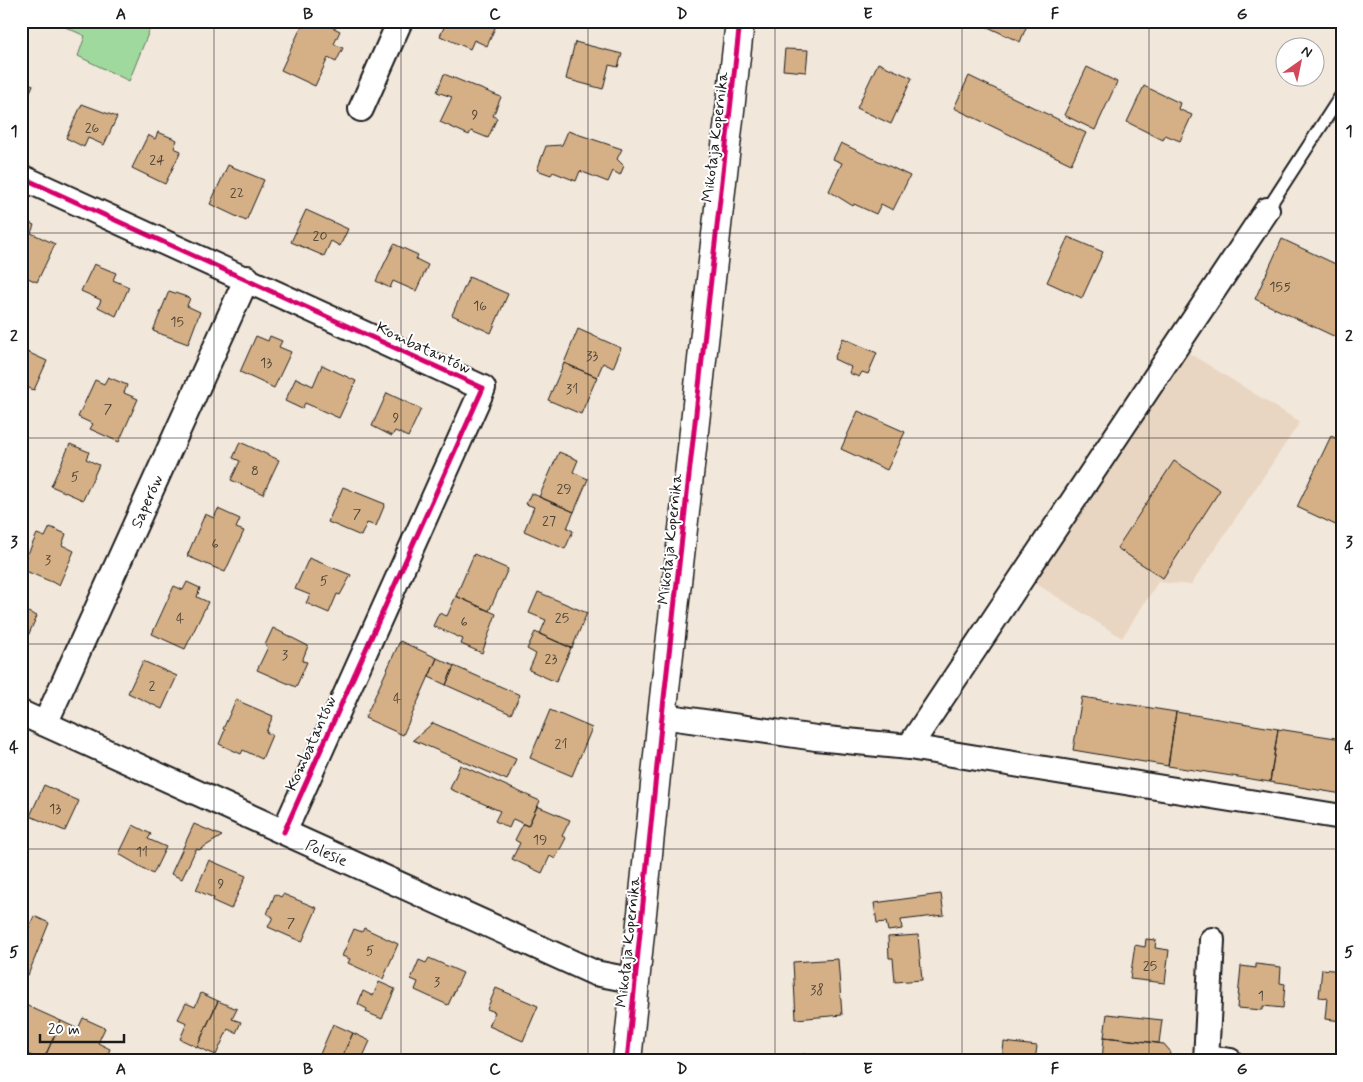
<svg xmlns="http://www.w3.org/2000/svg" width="1363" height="1082" font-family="Mynerve,sans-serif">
<rect width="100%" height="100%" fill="#f2e7db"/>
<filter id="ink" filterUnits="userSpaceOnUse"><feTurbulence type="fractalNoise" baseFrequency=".02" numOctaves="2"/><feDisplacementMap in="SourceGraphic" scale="10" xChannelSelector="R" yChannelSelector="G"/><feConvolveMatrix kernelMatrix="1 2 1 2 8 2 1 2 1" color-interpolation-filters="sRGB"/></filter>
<g filter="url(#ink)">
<!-- built -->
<path fill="#e9d6c2" d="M 1184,350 L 1300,422 L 1191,585 L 1158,582 L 1122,638 L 1032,581 Z"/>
<!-- green -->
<path fill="#a0d99e" stroke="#5e7a5d" d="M 52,21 L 153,21 L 129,81 L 78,56 L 85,36 Z"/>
<!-- building -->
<path fill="#d5b086" stroke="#1c1c1c" d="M 304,21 L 319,21 L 340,31 L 334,44 L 343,48 L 336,62 L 328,58 L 315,86 L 281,70 Z
M 447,21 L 498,21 L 487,46 L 474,40 L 470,49 L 440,36 Z
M 975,21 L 1025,21 L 1028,23 L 1020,42 Z
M 575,42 L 622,54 L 618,67 L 609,65 L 603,89 L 566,79 Z
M 785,49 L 808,50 L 806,72 L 783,70 Z
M 878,63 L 912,78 L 891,124 L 857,108 Z
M 1087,67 L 1117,82 L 1095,130 L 1064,115 Z
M 444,74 L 501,97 L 493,116 L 497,118 L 488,138 L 471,131 L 469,135 L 440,122 L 452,97 L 437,92 Z
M 969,76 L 1086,133 L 1071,164 L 954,108 Z
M 21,80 L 33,85 L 21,112 Z
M 1144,86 L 1180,103 L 1178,109 L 1192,115 L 1180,141 L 1165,135 L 1163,140 L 1127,122 Z
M 82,104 L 117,117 L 104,145 L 88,138 L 84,147 L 66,138 Z
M 568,131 L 622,149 L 617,159 L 624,166 L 620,175 L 613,171 L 608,182 L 580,171 L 576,181 L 553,172 L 551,175 L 537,170 L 546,146 L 562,145 Z
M 158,132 L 177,140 L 174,148 L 181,151 L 165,184 L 132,168 L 148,135 L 155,139 Z
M 841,143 L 910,176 L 893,210 L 881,204 L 876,214 L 854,204 L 853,206 L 829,191 L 842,163 L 833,159 Z
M 228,165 L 264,180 L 246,221 L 210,204 Z
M 306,210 L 348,229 L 340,246 L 331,241 L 324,256 L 291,242 Z
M 21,219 L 34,225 L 31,233 L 55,244 L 37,282 L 21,275 Z
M 1068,237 L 1103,252 L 1082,298 L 1047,282 Z
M 1282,239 L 1342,267 L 1342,340 L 1255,299 Z
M 394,244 L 418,255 L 416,259 L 428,265 L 416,291 L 393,281 L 390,288 L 376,281 Z
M 94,264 L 116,273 L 113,280 L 129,287 L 116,316 L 98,307 L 101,300 L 81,291 Z
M 469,277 L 508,294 L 491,333 L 452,315 Z
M 169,291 L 190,298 L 187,306 L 200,312 L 188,344 L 153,331 Z
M 578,329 L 621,348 L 613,368 L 603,363 L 597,377 L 564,363 Z
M 256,336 L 268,341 L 270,336 L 282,341 L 279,347 L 291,352 L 274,388 L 240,372 Z
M 843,338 L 877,353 L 868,374 L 862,372 L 859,377 L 849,373 L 851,367 L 834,359 Z
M 21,340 L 27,343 L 23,350 L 47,361 L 34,390 L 21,385 Z
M 564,363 L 597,377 L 581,414 L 548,400 Z
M 322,365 L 356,381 L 339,418 L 305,403 L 302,409 L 285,401 L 296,378 L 313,386 Z
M 108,377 L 127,385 L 124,393 L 138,399 L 119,442 L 90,429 L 93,424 L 78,417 L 95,380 L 104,384 Z
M 387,393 L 421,409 L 408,437 L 395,431 L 392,436 L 372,426 Z
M 858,411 L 905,432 L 887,470 L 841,449 Z
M 1331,436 L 1342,441 L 1342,528 L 1297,507 Z
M 240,442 L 279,460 L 263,494 L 231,480 L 240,461 L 233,458 Z
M 70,444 L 89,452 L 86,459 L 99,465 L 83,500 L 51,486 Z
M 559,452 L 578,460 L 573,472 L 588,479 L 574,512 L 539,497 Z
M 1174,461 L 1220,490 L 1163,578 L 1117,548 Z
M 343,487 L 385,504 L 376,526 L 367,523 L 361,536 L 328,522 Z
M 531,493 L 574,512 L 567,528 L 573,531 L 565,549 L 524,531 L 534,507 L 526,504 Z
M 218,509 L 240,519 L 236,528 L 244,531 L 225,572 L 187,556 L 205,514 L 214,518 Z
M 50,527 L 66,534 L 62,545 L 74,551 L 59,585 L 21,569 L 37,534 L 45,537 Z
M 474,554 L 508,569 L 489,611 L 456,596 Z
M 309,558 L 351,575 L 340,595 L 337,594 L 329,613 L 306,603 L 310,595 L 295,589 Z
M 187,582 L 200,588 L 197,597 L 208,602 L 185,649 L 152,634 L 174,586 L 183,590 Z
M 538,592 L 587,613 L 572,648 L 540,634 L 546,620 L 529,613 Z
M 456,596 L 496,614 L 482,653 L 461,644 L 463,639 L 433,626 L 439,613 L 447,616 Z
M 21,609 L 37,616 L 22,649 L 21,649 Z
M 273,628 L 308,646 L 302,661 L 307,662 L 296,687 L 257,670 L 268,647 L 265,645 Z
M 535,632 L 571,648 L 556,682 L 529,670 L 536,654 L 527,649 Z
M 400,641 L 437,658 L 403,735 L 365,718 Z
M 437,658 L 454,666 L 446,685 L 429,677 Z
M 143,661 L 177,676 L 162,709 L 128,693 Z
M 454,666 L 520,695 L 511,714 L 446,685 Z
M 1082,697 L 1176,712 L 1168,766 L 1073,750 Z
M 236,700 L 273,716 L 266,732 L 272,735 L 262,759 L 243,750 L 241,754 L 219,744 L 225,730 L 223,729 Z
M 550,710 L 592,728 L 572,776 L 530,758 Z
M 1176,712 L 1278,729 L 1270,782 L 1168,766 Z
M 433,723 L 516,759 L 507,780 L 413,740 Z
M 1278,729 L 1342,739 L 1342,794 L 1270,782 Z
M 460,765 L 540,801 L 528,826 L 513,819 L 509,828 L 495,821 L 500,811 L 450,789 Z
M 44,785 L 79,801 L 65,831 L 30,816 Z
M 537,806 L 570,820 L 562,836 L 566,838 L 555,859 L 550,856 L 542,873 L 512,859 L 520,843 L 515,840 L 523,824 L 528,826 Z
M 194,824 L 222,836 L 199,850 L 196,849 L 182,879 L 171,874 Z
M 133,825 L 151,834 L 148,839 L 166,847 L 153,874 L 119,854 Z
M 209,860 L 246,876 L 231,909 L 213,901 L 214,898 L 196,890 Z
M 275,894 L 281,897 L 283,894 L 317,908 L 302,942 L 268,927 L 273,917 L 267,914 Z
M 941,894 L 944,915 L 901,920 L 902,929 L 888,931 L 886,922 L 877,923 L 874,903 Z
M 34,916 L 49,923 L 28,975 L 21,972 L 21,947 Z
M 364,928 L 398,944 L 383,979 L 348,963 L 350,959 L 342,956 L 354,929 L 362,932 Z
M 918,935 L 922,980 L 895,982 L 893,958 L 889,958 L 888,937 Z
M 1146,939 L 1156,940 L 1155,948 L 1169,950 L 1165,983 L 1130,979 L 1135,945 L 1145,947 Z
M 429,958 L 463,973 L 448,1005 L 415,990 L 418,982 L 411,979 L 419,960 L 426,963 Z
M 838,959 L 842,1015 L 796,1019 L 793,962 Z
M 1256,964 L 1281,967 L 1280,983 L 1285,984 L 1283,1008 L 1263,1006 L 1263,1010 L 1237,1008 L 1241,966 L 1256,968 Z
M 1322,969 L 1342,971 L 1342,1021 L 1325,1019 L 1327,998 L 1319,997 Z
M 379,982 L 395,989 L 382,1019 L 366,1012 L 367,1009 L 358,1004 L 363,991 L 373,996 Z
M 496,988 L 538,1006 L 523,1041 L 489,1026 L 495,1012 L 487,1009 Z
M 201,993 L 218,1001 L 197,1047 L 180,1039 L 187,1023 L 178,1019 L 186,1003 L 195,1007 Z
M 218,1001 L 237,1009 L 232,1019 L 241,1022 L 236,1033 L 228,1029 L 216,1055 L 197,1047 Z
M 21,1003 L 61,1021 L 43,1061 L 21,1051 Z
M 1107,1014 L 1162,1020 L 1159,1043 L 1104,1037 Z
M 83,1018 L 105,1028 L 98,1043 L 110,1049 L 105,1061 L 91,1058 L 90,1061 L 43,1061 L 61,1021 L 78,1029 Z
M 333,1024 L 353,1033 L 340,1061 L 317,1061 Z
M 353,1033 L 370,1041 L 361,1061 L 340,1061 Z
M 1104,1037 L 1164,1044 L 1170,1051 L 1169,1061 L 1102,1061 Z
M 1004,1042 L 1037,1046 L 1035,1061 L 1002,1061 Z
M 135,1054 L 151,1061 L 132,1061 Z
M 805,1054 L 805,1061 L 774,1061 L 773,1059 Z"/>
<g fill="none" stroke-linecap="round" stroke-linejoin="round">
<defs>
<path id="service" d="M 1267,210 L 1342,94"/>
<path id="minor" d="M 361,109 L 400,21
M 21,177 L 483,388 L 284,832
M 21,713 L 595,973 L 636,981
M 662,716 L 816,738 L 909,747 L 1342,817
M 45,724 L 247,278
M 909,747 L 1267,210
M 1206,1058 L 1230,1061
M 1206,1061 L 1212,940"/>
<path id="tertiary" d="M 627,1061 L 662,716 L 740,21"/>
</defs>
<!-- service casing -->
<use href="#service" stroke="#1c1c1c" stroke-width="15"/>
<!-- minor casing -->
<use href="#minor" stroke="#1c1c1c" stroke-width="28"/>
<!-- tertiary casing -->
<use href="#tertiary" stroke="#1c1c1c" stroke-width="31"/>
<!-- service -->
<use href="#service" stroke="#fff" stroke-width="11"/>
<!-- minor -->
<use href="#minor" stroke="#fff" stroke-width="24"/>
<!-- tertiary -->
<use href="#tertiary" stroke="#fff" stroke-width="28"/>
<defs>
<path id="cycleway" d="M 21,177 L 483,388 L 284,832
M 627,1061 L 662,716 L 740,21"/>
</defs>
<!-- cycleway casing -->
<use href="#cycleway" stroke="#fff" stroke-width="8"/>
<!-- cycleway -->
<use href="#cycleway" stroke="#d6006c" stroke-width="5"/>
</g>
</g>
<!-- grid -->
<path fill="none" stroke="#1c1c1c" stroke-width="1" stroke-opacity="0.55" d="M 214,21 L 214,1061M 401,21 L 401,1061M 588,21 L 588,1061M 775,21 L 775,1061M 962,21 L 962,1061M 1149,21 L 1149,1061M 21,233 L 1342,233M 21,438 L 1342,438M 21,644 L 1342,644M 21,849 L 1342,849"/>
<g text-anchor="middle" stroke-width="4" stroke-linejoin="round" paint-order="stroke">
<!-- number labels -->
<g font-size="14" fill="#4a4136">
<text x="475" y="119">9</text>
<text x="92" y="132">26</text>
<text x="157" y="164">24</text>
<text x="237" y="197">22</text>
<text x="320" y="240">20</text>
<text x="1280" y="291">155</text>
<text x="480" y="310">16</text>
<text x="177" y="326">15</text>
<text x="592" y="360">33</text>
<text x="266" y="367">13</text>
<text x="572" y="393">31</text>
<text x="108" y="413">7</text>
<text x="396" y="422">9</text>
<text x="255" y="475">8</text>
<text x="75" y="481">5</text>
<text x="564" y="493">29</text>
<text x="357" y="518">7</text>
<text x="549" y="525">27</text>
<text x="215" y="548">6</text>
<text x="48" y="564">3</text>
<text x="324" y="585">5</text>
<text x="562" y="622">25</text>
<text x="180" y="623">4</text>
<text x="464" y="626">6</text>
<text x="285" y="659">3</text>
<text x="551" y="663">23</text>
<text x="152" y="690">2</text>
<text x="397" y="703">4</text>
<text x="561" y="748">21</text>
<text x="55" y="813">13</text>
<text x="540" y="844">19</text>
<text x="142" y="856">11</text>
<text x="221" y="888">9</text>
<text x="291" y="927">7</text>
<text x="370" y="955">5</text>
<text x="1150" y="970">25</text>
<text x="437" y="986">3</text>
<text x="817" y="994">38</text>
<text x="1261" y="1000">1</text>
</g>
<!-- street labels -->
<g font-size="16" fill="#1c1c1c" stroke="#fff">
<text transform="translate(714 137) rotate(-83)" y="6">Mikołaja Kopernika</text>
<text transform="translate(424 347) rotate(25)" y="6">Kombatantów</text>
<text transform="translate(146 501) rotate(-66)" y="6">Saperów</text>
<text transform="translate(669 539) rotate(-84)" y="6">Mikołaja Kopernika</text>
<text transform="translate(310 743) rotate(-66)" y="6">Kombatantów</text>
<text transform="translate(327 852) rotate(24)" y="6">Polesie</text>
<text transform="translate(627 942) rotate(-84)" y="6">Mikołaja Kopernika</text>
</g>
</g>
<!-- margin -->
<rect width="1363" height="1082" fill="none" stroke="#fff" stroke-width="55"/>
<!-- north arrow -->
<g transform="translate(1300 62) rotate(33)"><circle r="24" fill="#ffffff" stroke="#a4a4a4"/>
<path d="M0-4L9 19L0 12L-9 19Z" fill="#d1495b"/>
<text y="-8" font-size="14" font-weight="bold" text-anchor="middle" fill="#1c1c1c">N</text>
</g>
<!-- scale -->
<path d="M40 1034v8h84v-8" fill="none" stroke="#1c1c1c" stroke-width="2.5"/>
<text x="48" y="1034" font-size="15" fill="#1c1c1c" stroke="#ffffff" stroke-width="4" paint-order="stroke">20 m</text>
<rect x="28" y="28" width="1308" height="1026" fill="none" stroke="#1c1c1c" stroke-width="2"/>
<g font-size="16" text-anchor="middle" font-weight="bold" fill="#1c1c1c">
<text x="121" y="19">A</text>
<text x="308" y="19">B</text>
<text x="495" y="19">C</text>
<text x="682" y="19">D</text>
<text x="868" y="19">E</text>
<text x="1055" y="19">F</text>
<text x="1242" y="19">G</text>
<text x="14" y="136">1</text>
<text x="1349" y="136">1</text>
<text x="14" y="341">2</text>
<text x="1349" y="341">2</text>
<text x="14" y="547">3</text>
<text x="1349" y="547">3</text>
<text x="14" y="752">4</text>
<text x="1349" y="752">4</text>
<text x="14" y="957">5</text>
<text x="1349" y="957">5</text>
<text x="121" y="1074">A</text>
<text x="308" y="1074">B</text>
<text x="495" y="1074">C</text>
<text x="682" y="1074">D</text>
<text x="868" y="1074">E</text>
<text x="1055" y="1074">F</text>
<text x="1242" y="1074">G</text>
</g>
</svg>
